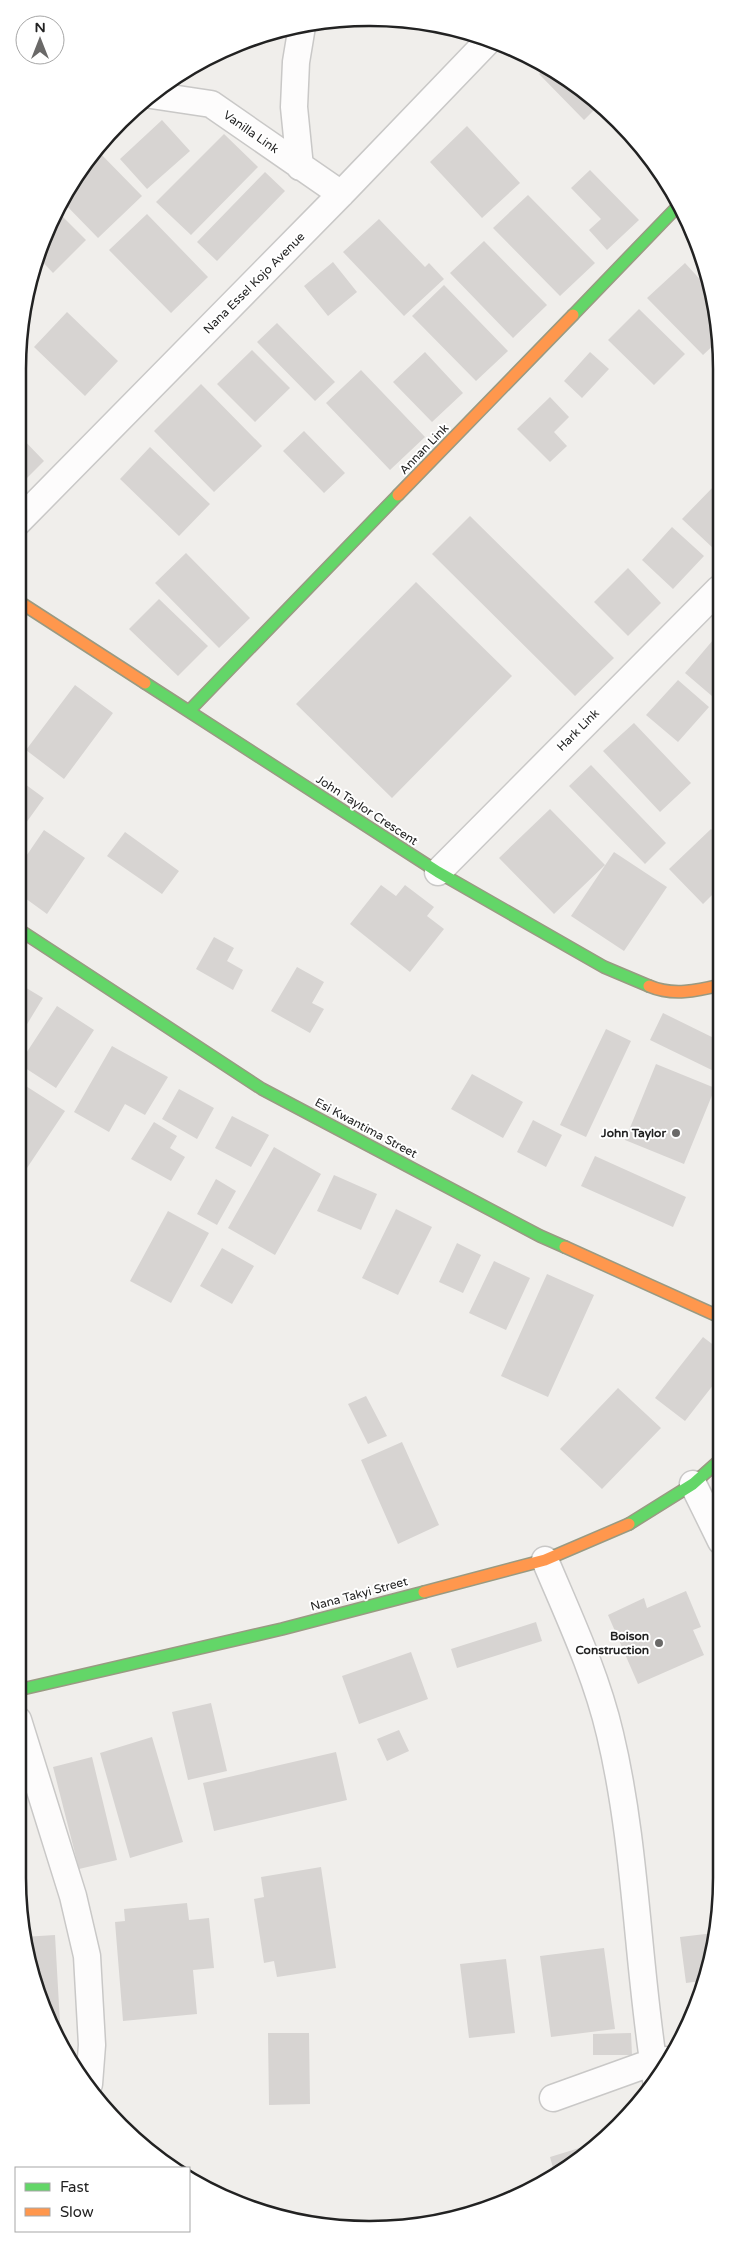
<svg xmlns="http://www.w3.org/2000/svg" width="739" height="2247" font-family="'Varela Round',sans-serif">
<rect width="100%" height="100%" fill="#f0eeeb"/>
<!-- building -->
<path fill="#d7d4d2" d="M 547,66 L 597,107 L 584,120 L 539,74 Z
M 162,120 L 190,151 L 147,189 L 120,159 Z
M 467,126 L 520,183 L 482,218 L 430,162 Z
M 224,134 L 258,167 L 191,235 L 156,202 Z
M 96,149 L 142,196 L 98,238 L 62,201 Z
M 590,170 L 639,220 L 607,250 L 589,230 L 601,219 L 571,188 Z
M 265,172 L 285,191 L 217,261 L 197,242 Z
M 528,195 L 595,263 L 560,296 L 493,228 Z
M 56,210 L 86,240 L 53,273 L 38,257 Z
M 147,214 L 208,277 L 171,313 L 109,250 Z
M 379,219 L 425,267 L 429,263 L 444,279 L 404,316 L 343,252 Z
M 484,241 L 547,305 L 513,338 L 450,273 Z
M 333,262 L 357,292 L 328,316 L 304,286 Z
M 685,263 L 707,287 L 719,324 L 719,340 L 703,355 L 647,298 Z
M 444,285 L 508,351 L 476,381 L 412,316 Z
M 639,309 L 685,354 L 654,385 L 608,340 Z
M 67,312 L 118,361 L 85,396 L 34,347 Z
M 277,323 L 335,382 L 315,401 L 257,342 Z
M 252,350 L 290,388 L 255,422 L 217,384 Z
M 425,352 L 463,393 L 432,422 L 393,382 Z
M 590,352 L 609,369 L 582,398 L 564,381 Z
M 361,370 L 425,437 L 390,470 L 326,403 Z
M 201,384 L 262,446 L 214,492 L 154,431 Z
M 550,397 L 569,417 L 554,432 L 567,446 L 550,462 L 517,429 Z
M 304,431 L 345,473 L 324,493 L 283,451 Z
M 18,434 L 44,461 L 18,487 Z
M 150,447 L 210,504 L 179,536 L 120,479 Z
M 716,484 L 719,486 L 719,544 L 714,549 L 682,519 Z
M 470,516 L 614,658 L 575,696 L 432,554 Z
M 672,527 L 704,556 L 673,589 L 642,560 Z
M 186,553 L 250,618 L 219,648 L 155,583 Z
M 628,568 L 661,603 L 628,636 L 594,602 Z
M 416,582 L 512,676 L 392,798 L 296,704 Z
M 159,599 L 208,646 L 178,676 L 129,629 Z
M 719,633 L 719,702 L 685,673 Z
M 678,680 L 709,707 L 678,742 L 646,715 Z
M 75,685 L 113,713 L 64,779 L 26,750 Z
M 634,723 L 691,783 L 660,812 L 603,751 Z
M 591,765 L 666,843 L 645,864 L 569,786 Z
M 18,779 L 44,798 L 18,834 Z
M 719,794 L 719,821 L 712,819 Z
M 550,809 L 605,865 L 554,914 L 499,858 Z
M 711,829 L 720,838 L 720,899 L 714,893 L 703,904 L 669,869 Z
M 44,830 L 85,858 L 47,914 L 18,893 L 18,868 Z
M 125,832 L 179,871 L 162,894 L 107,856 Z
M 614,852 L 667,887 L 624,951 L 571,916 Z
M 381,885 L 396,896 L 405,885 L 434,907 L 427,916 L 444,929 L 410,972 L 350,924 Z
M 214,937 L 234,948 L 227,961 L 243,970 L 233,990 L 196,969 Z
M 297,967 L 324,982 L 312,1003 L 324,1009 L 310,1033 L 271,1011 Z
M 18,983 L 43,998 L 18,1039 Z
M 57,1006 L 94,1030 L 56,1088 L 19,1064 Z
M 663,1013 L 720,1041 L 720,1074 L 650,1040 Z
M 606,1029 L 631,1041 L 586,1137 L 560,1125 Z
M 112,1046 L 168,1077 L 145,1115 L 125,1104 L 109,1132 L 74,1112 Z
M 656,1064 L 715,1088 L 684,1164 L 625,1140 Z
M 472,1074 L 523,1102 L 503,1138 L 451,1109 Z
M 18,1081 L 65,1111 L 25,1171 L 18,1166 Z
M 179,1089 L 214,1108 L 197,1139 L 162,1119 Z
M 232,1116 L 269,1135 L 251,1167 L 215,1148 Z
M 533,1120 L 562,1135 L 546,1167 L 517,1152 Z
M 154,1122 L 177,1136 L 170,1148 L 185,1157 L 171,1181 L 131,1159 Z
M 274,1147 L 321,1174 L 275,1255 L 228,1228 Z
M 595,1156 L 686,1197 L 673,1227 L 581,1186 Z
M 334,1175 L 377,1194 L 361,1230 L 317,1211 Z
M 216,1179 L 236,1191 L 217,1225 L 197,1214 Z
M 396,1209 L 432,1227 L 398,1295 L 362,1278 Z
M 168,1211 L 209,1233 L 171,1303 L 130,1281 Z
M 457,1243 L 481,1255 L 463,1293 L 439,1282 Z
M 222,1248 L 254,1266 L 232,1304 L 200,1286 Z
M 494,1261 L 530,1278 L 506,1330 L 469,1313 Z
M 547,1274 L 594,1295 L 548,1397 L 501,1376 Z
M 703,1337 L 720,1350 L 721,1375 L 685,1421 L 655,1398 Z
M 618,1388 L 661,1428 L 602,1489 L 560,1449 Z
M 366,1396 L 387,1436 L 368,1444 L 348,1404 Z
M 402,1442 L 439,1525 L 398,1544 L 361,1460 Z
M 686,1591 L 701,1627 L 693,1630 L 704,1655 L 638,1684 L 608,1615 L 644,1598 L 647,1608 Z
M 536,1622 L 542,1641 L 457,1668 L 451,1649 Z
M 411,1652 L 428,1699 L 359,1724 L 342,1676 Z
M 211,1703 L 227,1771 L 188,1780 L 172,1712 Z
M 399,1730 L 409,1751 L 387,1761 L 377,1739 Z
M 152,1737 L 183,1842 L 130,1858 L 100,1753 Z
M 336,1752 L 347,1800 L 214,1831 L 203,1783 Z
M 92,1757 L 117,1860 L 79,1869 L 53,1767 Z
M 321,1867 L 336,1968 L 277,1977 L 274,1961 L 264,1963 L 254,1899 L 264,1897 L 261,1877 Z
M 187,1903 L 189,1920 L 209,1918 L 214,1968 L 193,1970 L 197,2014 L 123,2021 L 115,1922 L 125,1921 L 124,1909 Z
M 714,1933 L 710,1968 L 702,1986 L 701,1981 L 686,1983 L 680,1937 Z
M 55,1935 L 60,2023 L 51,2024 L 44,2012 L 24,1946 L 23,1937 Z
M 604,1948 L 615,2029 L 551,2037 L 540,1956 Z
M 506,1959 L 515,2033 L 469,2038 L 460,1964 Z
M 268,2033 L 309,2033 L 310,2104 L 269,2105 Z
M 631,2033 L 632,2055 L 593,2055 L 593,2034 Z
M 599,2142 L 565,2170 L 555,2175 L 550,2157 Z"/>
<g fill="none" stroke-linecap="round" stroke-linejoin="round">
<defs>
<path id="street" d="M 151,95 L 211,104 L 341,194
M 300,167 L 294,107 L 296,62 L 302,26
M 18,522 L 341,194 L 488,41
M 438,872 L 719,589
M 693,1484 L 721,1541
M 545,1560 C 569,1617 596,1674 610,1734 C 637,1847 637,1966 656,2080
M 18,1720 L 73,1896 L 87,1956 L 92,2045 L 89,2084
M 553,2098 L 653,2062 L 668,2060"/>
<path id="fast" d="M 573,315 L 679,205
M 145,683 L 438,872 L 604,967 L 649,986
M 189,711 L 398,495
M 18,929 L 262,1089 L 540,1236 L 565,1247
M 629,1524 L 693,1484 L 721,1459
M 18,1690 L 282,1629 L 424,1592"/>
<path id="slow" d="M 398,495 L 573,315
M 18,601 L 145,683
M 649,986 C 672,996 697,991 720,985
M 565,1247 L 720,1317
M 424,1592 L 545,1560 L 629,1524"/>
</defs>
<!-- street casing -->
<use href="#street" stroke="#c9c8c7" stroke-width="29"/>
<!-- fast casing -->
<use href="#fast" stroke="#999a82" stroke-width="14"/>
<!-- slow casing -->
<use href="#slow" stroke="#999a82" stroke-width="14"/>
<!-- street -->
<use href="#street" stroke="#fdfcfc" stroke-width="26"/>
<!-- fast -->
<use href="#fast" stroke="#63d668" stroke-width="11"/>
<!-- slow -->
<use href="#slow" stroke="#ff974d" stroke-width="11"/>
</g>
<!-- markers -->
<g fill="#6a6968" stroke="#fff" stroke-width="2">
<circle cx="676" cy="1133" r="5"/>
<circle cx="659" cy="1643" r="5"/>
</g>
<g text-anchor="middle" stroke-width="4" stroke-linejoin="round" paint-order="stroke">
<!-- street labels -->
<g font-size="12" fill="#222" stroke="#fff">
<text transform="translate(251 132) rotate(35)" y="4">Vanilla Link</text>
<text transform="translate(254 283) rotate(-45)" y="4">Nana Essel Kojo Avenue</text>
<text transform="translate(424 449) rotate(-46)" y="4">Annan Link</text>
<text transform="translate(578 730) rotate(-45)" y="4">Hark Link</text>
<text transform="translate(367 810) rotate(33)" y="4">John Taylor Crescent</text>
<text transform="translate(366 1128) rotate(28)" y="4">Esi Kwantima Street</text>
<text transform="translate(359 1594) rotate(-15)" y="4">Nana Takyi Street</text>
</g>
<!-- poi labels -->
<g font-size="12" font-weight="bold" fill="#222" stroke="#fff" text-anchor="end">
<text x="666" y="1137">John Taylor</text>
<text x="649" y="1640">Boison<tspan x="649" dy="14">Construction</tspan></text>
</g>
</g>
<!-- crop -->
<path d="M0 0H739V2247H0ZM369 26H370A343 343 0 0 1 713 369V1878A343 343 0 0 1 370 2221H369A343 343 0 0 1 26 1878V369A343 343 0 0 1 369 26Z" fill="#fff" fill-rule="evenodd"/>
<path fill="none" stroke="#222" stroke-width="2.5" d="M369 26H370A343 343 0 0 1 713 369V1878A343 343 0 0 1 370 2221H369A343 343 0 0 1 26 1878V369A343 343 0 0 1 369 26Z"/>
<!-- legend -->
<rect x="15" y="2167" width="175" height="65" fill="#ffffff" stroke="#a7a7a7"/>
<rect x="25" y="2183" width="25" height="8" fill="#63d668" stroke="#a7a7a7"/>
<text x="60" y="2192" font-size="15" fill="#222222">Fast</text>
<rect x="25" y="2208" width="25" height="8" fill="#ff974d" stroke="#a7a7a7"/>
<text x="60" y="2217" font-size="15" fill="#222222">Slow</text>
<!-- north arrow -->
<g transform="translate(40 40)"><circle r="24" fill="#ffffff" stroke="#a7a7a7"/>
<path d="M0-4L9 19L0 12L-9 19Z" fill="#6a6968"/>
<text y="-8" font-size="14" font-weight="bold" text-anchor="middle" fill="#222222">N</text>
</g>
</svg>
